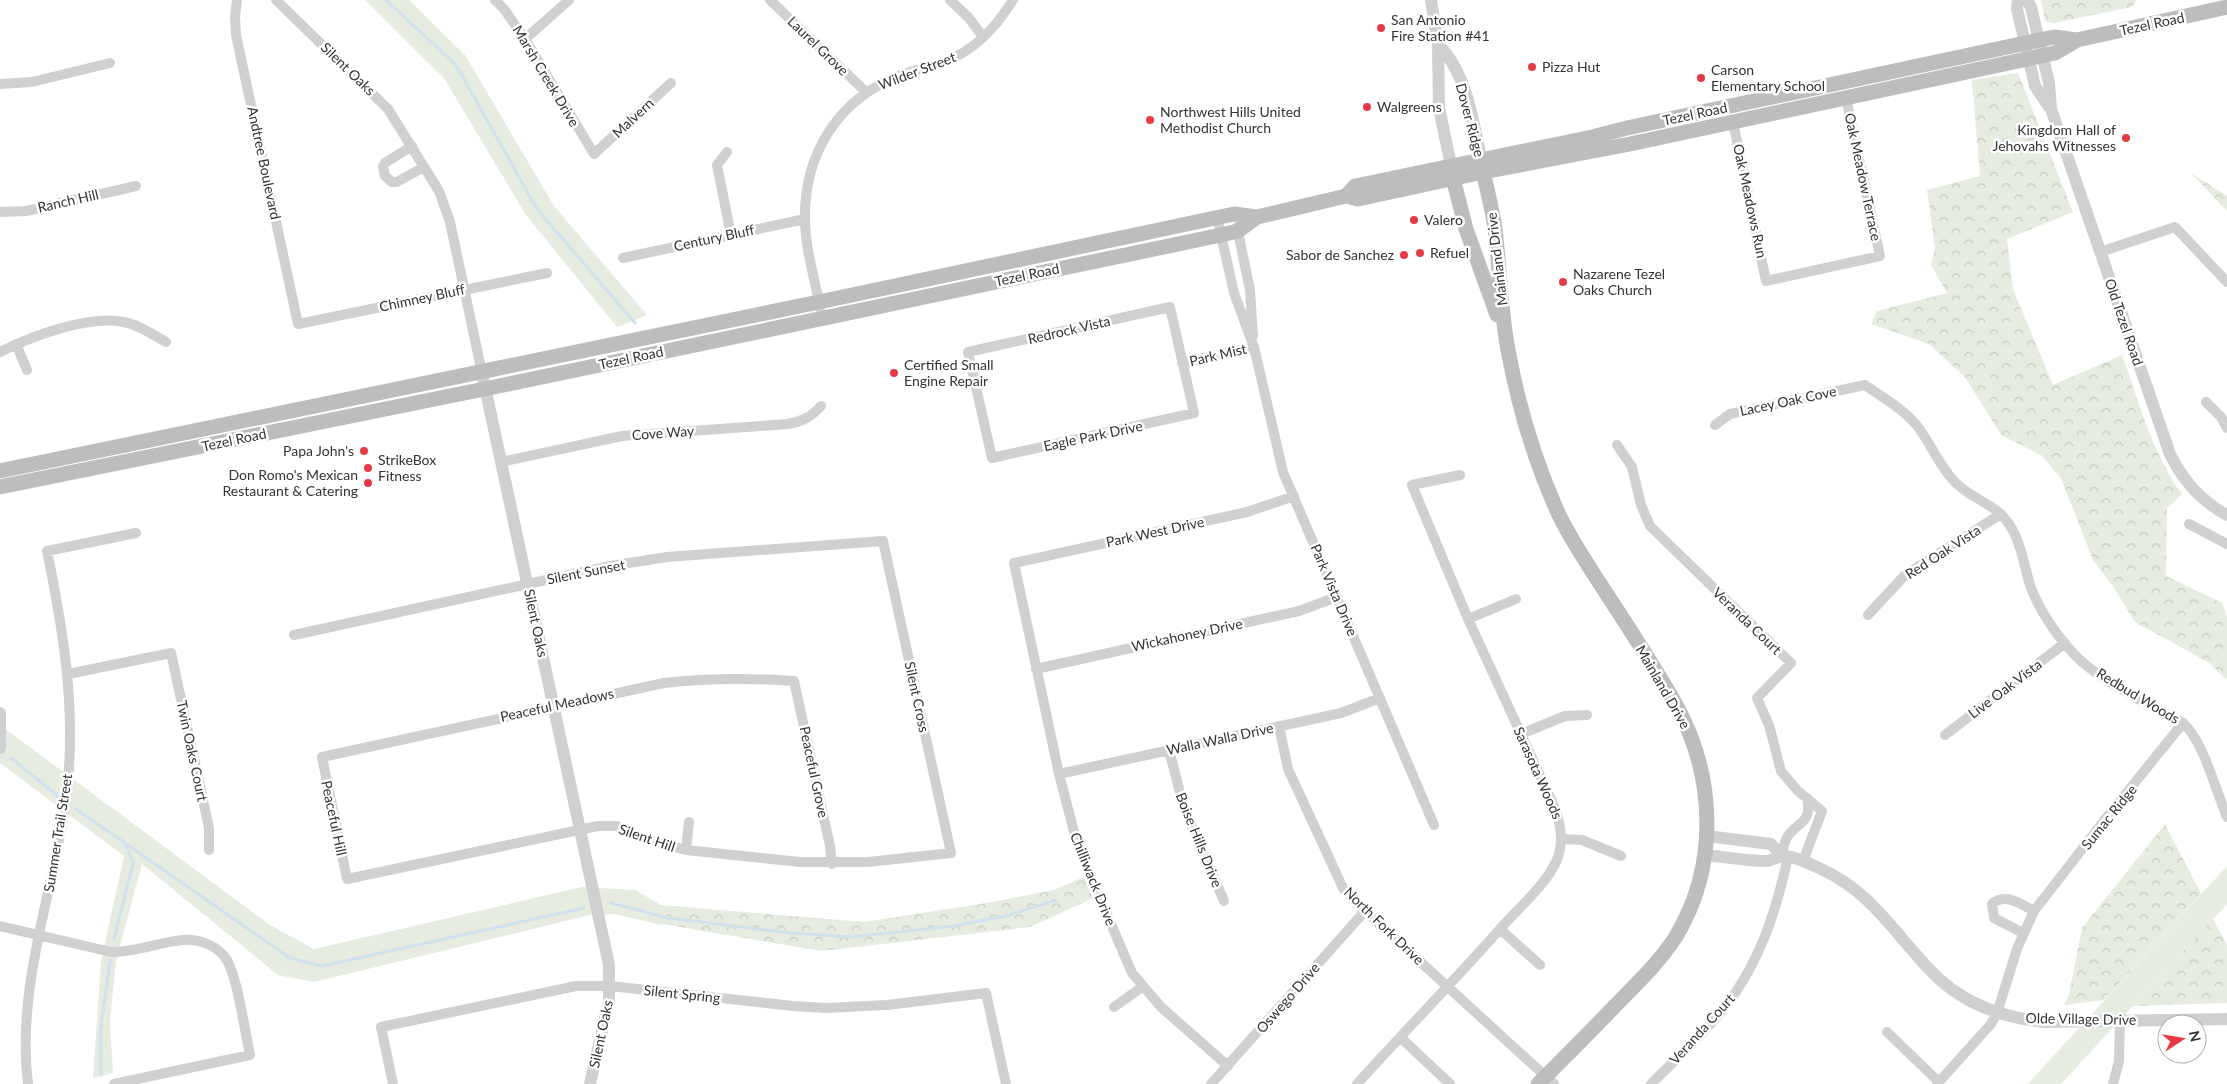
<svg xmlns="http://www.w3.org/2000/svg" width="2227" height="1084" font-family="Lato,sans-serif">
<defs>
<pattern id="forest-crowns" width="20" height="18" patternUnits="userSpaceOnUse" patternTransform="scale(1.25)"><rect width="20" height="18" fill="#e6ecdf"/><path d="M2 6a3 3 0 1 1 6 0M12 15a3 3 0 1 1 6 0" fill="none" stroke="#c6cbc0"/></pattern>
</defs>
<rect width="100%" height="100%" fill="#fff"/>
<!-- grass -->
<path fill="#e6ecdf" d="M 365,0 L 409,0 L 465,55 L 554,206 L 647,315 L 617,327 L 526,215 L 444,78 Z
M 0,725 L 270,925 L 314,949 L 582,887 L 635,890 L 661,905 L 662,925 L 615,914 L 590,915 L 314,982 L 278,975 L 142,864 L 116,961 L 110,1021 L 113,1073 L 93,1078 L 101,961 L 124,856 L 0,763 Z
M 2227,866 L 2227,904 L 2061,1084 L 2028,1084 Z"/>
<!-- forest -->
<path fill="url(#forest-crowns)" d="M 2041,0 L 2137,0 L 2132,7 L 2054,23 L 2045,21 Z
M 2018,73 L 2073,212 L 2007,239 L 2013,289 L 2053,385 L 2122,355 C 2139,402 2152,453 2182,494 L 2167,508 L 2166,576 L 2222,603 L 2227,616 L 2227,680 L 2208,662 L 2135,622 L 2112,585 L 2093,560 L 2061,478 L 2041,455 L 2001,435 L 1965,377 L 1929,344 L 1871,324 L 1877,311 L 1947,293 L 1931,265 L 1935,248 L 1927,190 L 1980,176 L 1972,80 Z
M 2191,173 L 2227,196 L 2227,211 Z
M 2165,824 L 2201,894 L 2104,1000 L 2064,1005 L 2069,995 L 2082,928 Z
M 1084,877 L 1093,898 L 1030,927 L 821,951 L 662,924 L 661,905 L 864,922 L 993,902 L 1054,890 Z
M 2213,919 L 2227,945 L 2227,1003 L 2133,1006 Z"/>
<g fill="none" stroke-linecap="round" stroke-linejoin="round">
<!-- stream -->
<path stroke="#cfe2ee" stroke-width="3" d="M 386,0 L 456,65 L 537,209 L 635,323
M 11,758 L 58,796
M 76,809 L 290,958 L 322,966 L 584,908
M 611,903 L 668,918 L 791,933 L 852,937 L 953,926 L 1006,916 L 1056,900
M 114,939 L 133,863 L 125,844
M 101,1075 L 101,1027 L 110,960"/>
<!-- minor -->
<path stroke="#d0d0d0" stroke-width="10" d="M 237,0 L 235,17 L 236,35 L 298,324 L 547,273
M 276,0 L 388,109 L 439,191 L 450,222 L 482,373
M 495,0 L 504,9 L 525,39 L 594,154 L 671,83
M 770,0 L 866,92
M 950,0 L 969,18 L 983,37
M 525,39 L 569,0
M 0,84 L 32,82 L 110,63
M 1733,122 L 1766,281 L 1880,256 L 1846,98
M 412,146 L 385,163 L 383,167 L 385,176 L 392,182 L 397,182 L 424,167
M 727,152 L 717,165 L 731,235
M 0,212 L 26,211 L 136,186
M 1217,217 L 1234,293 L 1254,347 L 1283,472 L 1434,825
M 1237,227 L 1250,290 L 1253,336
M 2100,252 L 2175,227 L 2227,282
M 623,258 L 805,219
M 1170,307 L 1194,413 L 992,458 L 968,352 Z
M 820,308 C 815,279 805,248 805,219 C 804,153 839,98 901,75 C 915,69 930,68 944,62 C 974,51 997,26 1013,0
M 16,344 L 27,370
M 0,352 C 32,336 88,315 124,322 C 139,325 152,334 166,342
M 1182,363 L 1254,347
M 2206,402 L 2221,417 L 2227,428
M 1715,425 L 1730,414 L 1865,385 C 1882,397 1904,409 1918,427 C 1931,444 1940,468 1956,483 C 1972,499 1997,505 2009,524 C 2021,542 2024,565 2030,585 C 2039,611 2060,641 2080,660 C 2110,687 2148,703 2183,723 C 2204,742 2215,789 2227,817
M 1617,445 L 1632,467 L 1641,505 L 1650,526 L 1791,663 L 1757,698 L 1769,725 L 1781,771 L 1797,790 L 1822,811 L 1803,861
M 501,462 L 622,436 L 788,424 C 803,421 811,417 821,406
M 2189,524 L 2227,544
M 1868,615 L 1905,575 L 2001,514
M 1468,619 L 1516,599
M 294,635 L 610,566 L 667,557 L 883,541 L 951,853 L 868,862 L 800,862 L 686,850 L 648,840 L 617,826 L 598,826 L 347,879 L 322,757 L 664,683 C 707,678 751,678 794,681 L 830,846 L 832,864
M 1036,669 L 1299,611 L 1337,597
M 68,674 L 171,653 L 209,828 L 209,850
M 1279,726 L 1288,769 L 1343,888 L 1356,903 L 1554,1084
M 1521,734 L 1565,716 L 1587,715
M 1945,735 L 2065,643
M 1169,750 L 1184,808 L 1224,901
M 1059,774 L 1341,713 L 1380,698
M 1561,839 L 1582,840 L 1621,856
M 686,850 L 689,822
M 1782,856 C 1783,850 1784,844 1786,839 C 1796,821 1813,825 1807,798
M 0,926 L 111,952 C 136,952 159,942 183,940 C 198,939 214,944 224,956 C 237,971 245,1033 250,1055 L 114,1084
M 1500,929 L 1540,965
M 2023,933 L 1994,918 L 1992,904 C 2005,892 2021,904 2034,911
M 1114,1007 L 1142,987
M 1887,1032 L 1939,1082
M 1400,1037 L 1450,1084
M 1228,1066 L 1161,1007 L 1132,973 L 1078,847 L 1059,774 L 1014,563 L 1247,512 L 1294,496
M 28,1084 C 16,987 53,894 66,799 C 77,715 64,633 47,551 L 136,533
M 393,1084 L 381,1027 L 576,986 L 610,986 L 793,1006 L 827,1008 L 887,1005 L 986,993 L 1006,1084
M 1211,1084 L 1365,911
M 1357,1084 C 1404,1032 1453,982 1500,929 C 1518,908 1544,887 1556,862 C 1564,844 1561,828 1556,810 L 1468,619 L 1412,485 L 1460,475
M 1651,1084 C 1676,1059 1703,1035 1725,1007 C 1760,962 1776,912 1788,857
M 1937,1084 L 1991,1024 L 1997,1013 L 2017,949 L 2034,911 L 2107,817 L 2183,723
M 2113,1084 L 2119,1061 L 2120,1020"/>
<!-- tertiary -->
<path stroke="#d0d0d0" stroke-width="12" d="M 1431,0 L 1438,44 L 1439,108 L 1453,175
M 2018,0 L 2017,9 L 2035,86 L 2049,107
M 2027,0 L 2031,7 L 2049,83 L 2051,109 L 2170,454 C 2183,481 2201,501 2227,515
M 1438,44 C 1469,76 1474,127 1483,169
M 482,373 L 609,965 L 609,1001 L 590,1084
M 0,713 L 0,748
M 1707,836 L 1771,844 L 1782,856
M 1705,855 C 1725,857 1746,861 1766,861 C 1772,861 1778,856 1784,856 C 1797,857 1811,864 1823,870 C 1870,891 1896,935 1930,970 C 1961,1003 2002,1018 2045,1022 L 2227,1019"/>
<!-- secondary -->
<path stroke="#bdbdbd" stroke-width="15" d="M 1483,172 C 1487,188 1491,205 1494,222 C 1500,264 1500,308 1508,350 C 1518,404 1533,456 1555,506 C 1565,530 1580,552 1593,573 C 1621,616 1650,659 1675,703 C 1716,776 1719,866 1675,938 C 1658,964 1635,985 1614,1007 C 1589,1033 1564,1058 1538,1084
M 1453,178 L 1466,229 L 1497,315
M 1346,196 L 1355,186 L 1592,137 L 1627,128 L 2054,37 L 2077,40
M 0,471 L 819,302 L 1234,214 L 1257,217 L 1346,196 L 1358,199 L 1483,172 L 1630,144 L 2055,53 L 2077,40 L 2227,7
M 0,487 L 499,386 L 1221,235 L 1238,231 L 1257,217"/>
</g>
<!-- markers -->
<g fill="#e63946" stroke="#fff" stroke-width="2">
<circle cx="1381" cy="28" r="5"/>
<circle cx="1532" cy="67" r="5"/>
<circle cx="1701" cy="78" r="5"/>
<circle cx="1367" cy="107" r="5"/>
<circle cx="1150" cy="120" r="5"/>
<circle cx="2126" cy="138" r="5"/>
<circle cx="1414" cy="220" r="5"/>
<circle cx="1420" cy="253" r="5"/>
<circle cx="1404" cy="255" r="5"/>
<circle cx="1563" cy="282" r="5"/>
<circle cx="894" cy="373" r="5"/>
<circle cx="364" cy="451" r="5"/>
<circle cx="368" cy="468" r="5"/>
<circle cx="368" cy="483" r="5"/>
</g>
<g text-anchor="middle" stroke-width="5" stroke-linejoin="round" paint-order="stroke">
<!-- poi labels -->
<g font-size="14" fill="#333" stroke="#fff" text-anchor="start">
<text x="1391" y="25">San Antonio<tspan x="1391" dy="16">Fire Station #41</tspan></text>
<text x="1542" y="72">Pizza Hut</text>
<text x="1711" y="75">Carson<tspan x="1711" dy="16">Elementary School</tspan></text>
<text x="1377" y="112">Walgreens</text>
<text x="1160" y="117">Northwest Hills United<tspan x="1160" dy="16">Methodist Church</tspan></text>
<text x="2116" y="135" text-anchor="end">Kingdom Hall of<tspan x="2116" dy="16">Jehovahs Witnesses</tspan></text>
<text x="1424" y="225">Valero</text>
<text x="1430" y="258">Refuel</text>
<text x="1394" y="260" text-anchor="end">Sabor de Sanchez</text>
<text x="1573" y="279">Nazarene Tezel<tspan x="1573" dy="16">Oaks Church</tspan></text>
<text x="904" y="370">Certified Small<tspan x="904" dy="16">Engine Repair</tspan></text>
<text x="354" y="456" text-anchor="end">Papa John's</text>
<text x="378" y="465">StrikeBox<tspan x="378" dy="16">Fitness</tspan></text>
<text x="358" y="480" text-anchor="end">Don Romo's Mexican<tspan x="358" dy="16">Restaurant &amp; Catering</tspan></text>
</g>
<!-- street labels -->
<g font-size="14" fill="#333" stroke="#fff">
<text transform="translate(2152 24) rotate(-12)" y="5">Tezel Road</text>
<text transform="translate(818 46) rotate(44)" y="5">Laurel Grove</text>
<text transform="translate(348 69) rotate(44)" y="5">Silent Oaks</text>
<text transform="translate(917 71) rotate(-21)" y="5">Wilder Street</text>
<text transform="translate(546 76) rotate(59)" y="5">Marsh Creek Drive</text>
<text transform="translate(1695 114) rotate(-12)" y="5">Tezel Road</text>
<text transform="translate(633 118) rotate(-43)" y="5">Malvern</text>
<text transform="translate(1470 120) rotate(75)" y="5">Dover Ridge</text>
<text transform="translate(264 163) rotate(78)" y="5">Andtree Boulevard</text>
<text transform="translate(1863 177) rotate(78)" y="5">Oak Meadow Terrace</text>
<text transform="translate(68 201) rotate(-13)" y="5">Ranch Hill</text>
<text transform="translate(1750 201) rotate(78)" y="5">Oak Meadows Run</text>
<text transform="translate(714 238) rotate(-12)" y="5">Century Bluff</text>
<text transform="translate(1497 259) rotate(-97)" y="5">Mainland Drive</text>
<text transform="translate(1027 275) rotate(-12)" y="5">Tezel Road</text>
<text transform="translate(422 298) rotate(-12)" y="5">Chimney Bluff</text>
<text transform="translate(2124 322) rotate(71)" y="5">Old Tezel Road</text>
<text transform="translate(1069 330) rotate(-13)" y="5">Redrock Vista</text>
<text transform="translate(1218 355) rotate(-13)" y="5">Park Mist</text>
<text transform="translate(631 358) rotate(-12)" y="5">Tezel Road</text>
<text transform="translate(1788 401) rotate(-12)" y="5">Lacey Oak Cove</text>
<text transform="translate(663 433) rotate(-4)" y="5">Cove Way</text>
<text transform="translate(1093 436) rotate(-12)" y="5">Eagle Park Drive</text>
<text transform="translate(234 440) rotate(-12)" y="5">Tezel Road</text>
<text transform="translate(1155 532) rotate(-12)" y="5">Park West Drive</text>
<text transform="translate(1943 552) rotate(-33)" y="5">Red Oak Vista</text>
<text transform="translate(586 572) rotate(-11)" y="5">Silent Sunset</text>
<text transform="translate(1334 590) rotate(67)" y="5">Park Vista Drive</text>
<text transform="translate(1747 621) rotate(44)" y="5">Veranda Court</text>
<text transform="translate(536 623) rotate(78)" y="5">Silent Oaks</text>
<text transform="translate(1187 635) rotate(-12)" y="5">Wickahoney Drive</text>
<text transform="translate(1663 687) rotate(60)" y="5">Mainland Drive</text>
<text transform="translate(2005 689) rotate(-37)" y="5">Live Oak Vista</text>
<text transform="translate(2138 696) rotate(31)" y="5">Redbud Woods</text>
<text transform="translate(917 697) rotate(78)" y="5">Silent Cross</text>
<text transform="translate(557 705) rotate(-12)" y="5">Peaceful Meadows</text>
<text transform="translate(1220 739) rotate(-12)" y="5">Walla Walla Drive</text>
<text transform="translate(192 751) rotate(78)" y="5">Twin Oaks Court</text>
<text transform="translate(814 772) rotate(78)" y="5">Peaceful Grove</text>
<text transform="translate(1538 773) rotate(66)" y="5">Sarasota Woods</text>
<text transform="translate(2109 817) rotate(-51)" y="5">Sumac Ridge</text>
<text transform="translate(334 818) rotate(78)" y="5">Peaceful Hill</text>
<text transform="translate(58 833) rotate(-81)" y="5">Summer Trail Street</text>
<text transform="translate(647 838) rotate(19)" y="5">Silent Hill</text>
<text transform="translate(1199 840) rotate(68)" y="5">Boise Hills Drive</text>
<text transform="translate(1093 879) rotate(68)" y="5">Chilliwack Drive</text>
<text transform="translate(1384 926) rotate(44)" y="5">North Fork Drive</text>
<text transform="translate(682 994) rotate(6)" y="5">Silent Spring</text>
<text transform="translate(1288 998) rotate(-49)" y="5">Oswego Drive</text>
<text transform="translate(2081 1019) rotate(1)" y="5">Olde Village Drive</text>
<text transform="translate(1702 1029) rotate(-48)" y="5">Veranda Court</text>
<text transform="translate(601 1034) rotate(-78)" y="5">Silent Oaks</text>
</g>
</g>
<!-- north arrow -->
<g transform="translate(2182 1039) rotate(78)"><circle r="24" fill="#ffffff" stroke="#adadad"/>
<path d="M0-4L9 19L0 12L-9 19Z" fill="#e63946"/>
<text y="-8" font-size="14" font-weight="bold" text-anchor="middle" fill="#333333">N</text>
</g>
</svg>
